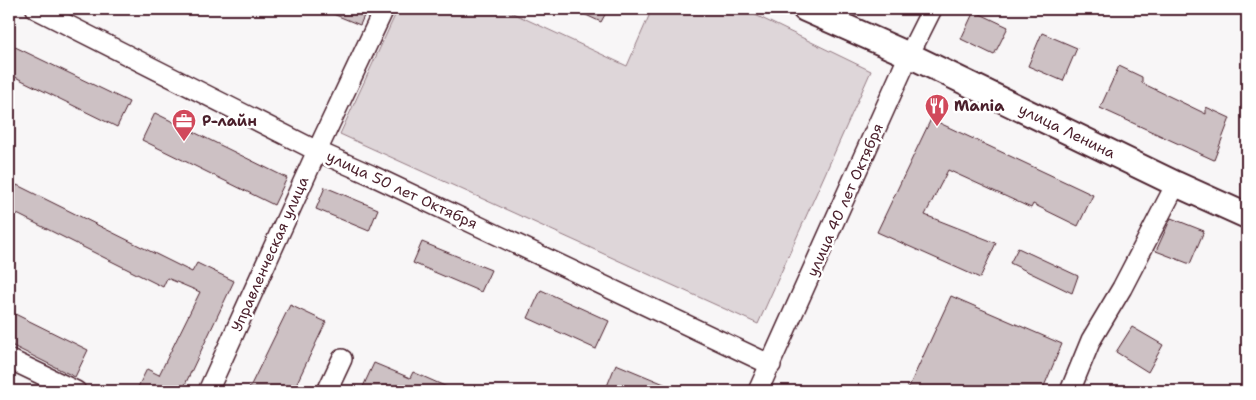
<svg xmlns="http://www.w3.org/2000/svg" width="1256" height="400" font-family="'Shantell Sans',sans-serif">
<rect width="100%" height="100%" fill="#f8f6f7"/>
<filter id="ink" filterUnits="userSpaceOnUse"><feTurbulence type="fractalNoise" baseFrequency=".02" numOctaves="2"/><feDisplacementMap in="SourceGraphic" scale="10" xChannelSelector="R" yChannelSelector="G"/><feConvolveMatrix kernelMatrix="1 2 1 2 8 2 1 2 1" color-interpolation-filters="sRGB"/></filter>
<g filter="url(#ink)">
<!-- green -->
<path fill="#ded6d9" stroke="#947a82" d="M 398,9 L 504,9 L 627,66 L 652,9 L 743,9 L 871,71 L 758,324 L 340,134 Z"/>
<!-- building -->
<path fill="#cdc1c4" stroke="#4a1f2b" d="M 321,9 L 367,9 L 360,25 Z
M 573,9 L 608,9 L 601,22 Z
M 974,11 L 1008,27 L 994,55 L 961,39 Z
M 1042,33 L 1077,48 L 1063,81 L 1028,66 Z
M 9,44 L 129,102 L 117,127 L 9,74 Z
M 1119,66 L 1142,77 L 1142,83 L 1206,114 L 1206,107 L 1230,118 L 1214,160 L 1100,108 Z
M 155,113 L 287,178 L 274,205 L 142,140 Z
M 931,119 L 1093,195 L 1078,226 L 1033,204 L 1031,208 L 948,170 L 925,215 L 996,243 L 980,278 L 877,232 Z
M 17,185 L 192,272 L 197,263 L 234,281 L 182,391 L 136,391 L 147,369 L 159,375 L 200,292 L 167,278 L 163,287 L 9,210 L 9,201 Z
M 325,187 L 378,209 L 369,231 L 316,209 Z
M 1171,218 L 1204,231 L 1190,264 L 1156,251 Z
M 422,242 L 491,270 L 481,292 L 413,263 Z
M 1018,248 L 1078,276 L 1072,293 L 1010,263 Z
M 541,290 L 609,321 L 596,349 L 528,318 Z
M 951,296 L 1062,344 L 1042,391 L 907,391 Z
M 290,305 L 326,322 L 293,391 L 248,391 Z
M 9,311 L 88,350 L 75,377 L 9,344 Z
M 1132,327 L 1163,345 L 1148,372 L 1116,352 Z
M 374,363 L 410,378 L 413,372 L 456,391 L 361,391 Z
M 616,364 L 681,391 L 605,391 Z"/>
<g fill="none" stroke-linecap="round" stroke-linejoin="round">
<defs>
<path id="minor" d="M 36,9 L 317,151 L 371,175 L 771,365
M 9,359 L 76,391
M 208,391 L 317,151 L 384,9
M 327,391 L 342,359
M 758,391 L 909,55 L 932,9
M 1070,391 L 1091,340 L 1122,288 L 1176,184"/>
<path id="major" d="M 805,9 L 909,55 L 1176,184 L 1247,216"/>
</defs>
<!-- minor casing -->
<use href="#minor" stroke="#4a1f2b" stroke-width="22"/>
<!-- major casing -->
<use href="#major" stroke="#4a1f2b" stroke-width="28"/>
<!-- minor -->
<use href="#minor" stroke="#fff" stroke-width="19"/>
<!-- major -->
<use href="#major" stroke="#fff" stroke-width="24"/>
</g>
</g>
<!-- icons -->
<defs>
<symbol id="restaurant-pin" viewBox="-11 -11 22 30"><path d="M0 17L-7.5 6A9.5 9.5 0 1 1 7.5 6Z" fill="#d1495b" stroke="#fff"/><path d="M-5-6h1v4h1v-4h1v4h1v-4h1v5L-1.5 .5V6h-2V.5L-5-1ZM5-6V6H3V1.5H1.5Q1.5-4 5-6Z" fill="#fff"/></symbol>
<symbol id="office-pin" viewBox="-11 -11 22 30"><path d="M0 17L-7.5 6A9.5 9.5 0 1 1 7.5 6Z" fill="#d1495b" stroke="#fff"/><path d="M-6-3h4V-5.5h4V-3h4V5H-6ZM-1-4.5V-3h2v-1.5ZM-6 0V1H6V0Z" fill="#fff"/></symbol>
</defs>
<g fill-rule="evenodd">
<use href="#restaurant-pin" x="923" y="92" width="28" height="38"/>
<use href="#office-pin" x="170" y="107" width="28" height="38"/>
</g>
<g text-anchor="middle" stroke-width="5" stroke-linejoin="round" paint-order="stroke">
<!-- poi labels -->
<g font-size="15" font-weight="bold" fill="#4a1f2b" stroke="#fff" text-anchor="start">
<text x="954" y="111">Mania</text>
<text x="202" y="126">Р-лайн</text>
</g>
<!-- street labels -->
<g font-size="15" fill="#4a1f2b" stroke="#fff">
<text transform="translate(1067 131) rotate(26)" y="5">улица Ленина</text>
<text transform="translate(402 190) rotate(25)" y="5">улица 50 лет Октября</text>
<text transform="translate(845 200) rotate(-66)" y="5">улица 40 лет Октября</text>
<text transform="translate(270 254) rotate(-66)" y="5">Управленческая улица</text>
</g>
</g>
<!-- margin -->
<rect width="1256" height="400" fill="none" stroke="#fff" stroke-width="30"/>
<rect x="15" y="15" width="1226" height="370" fill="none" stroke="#4a1f2b" stroke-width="2" filter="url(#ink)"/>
</svg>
